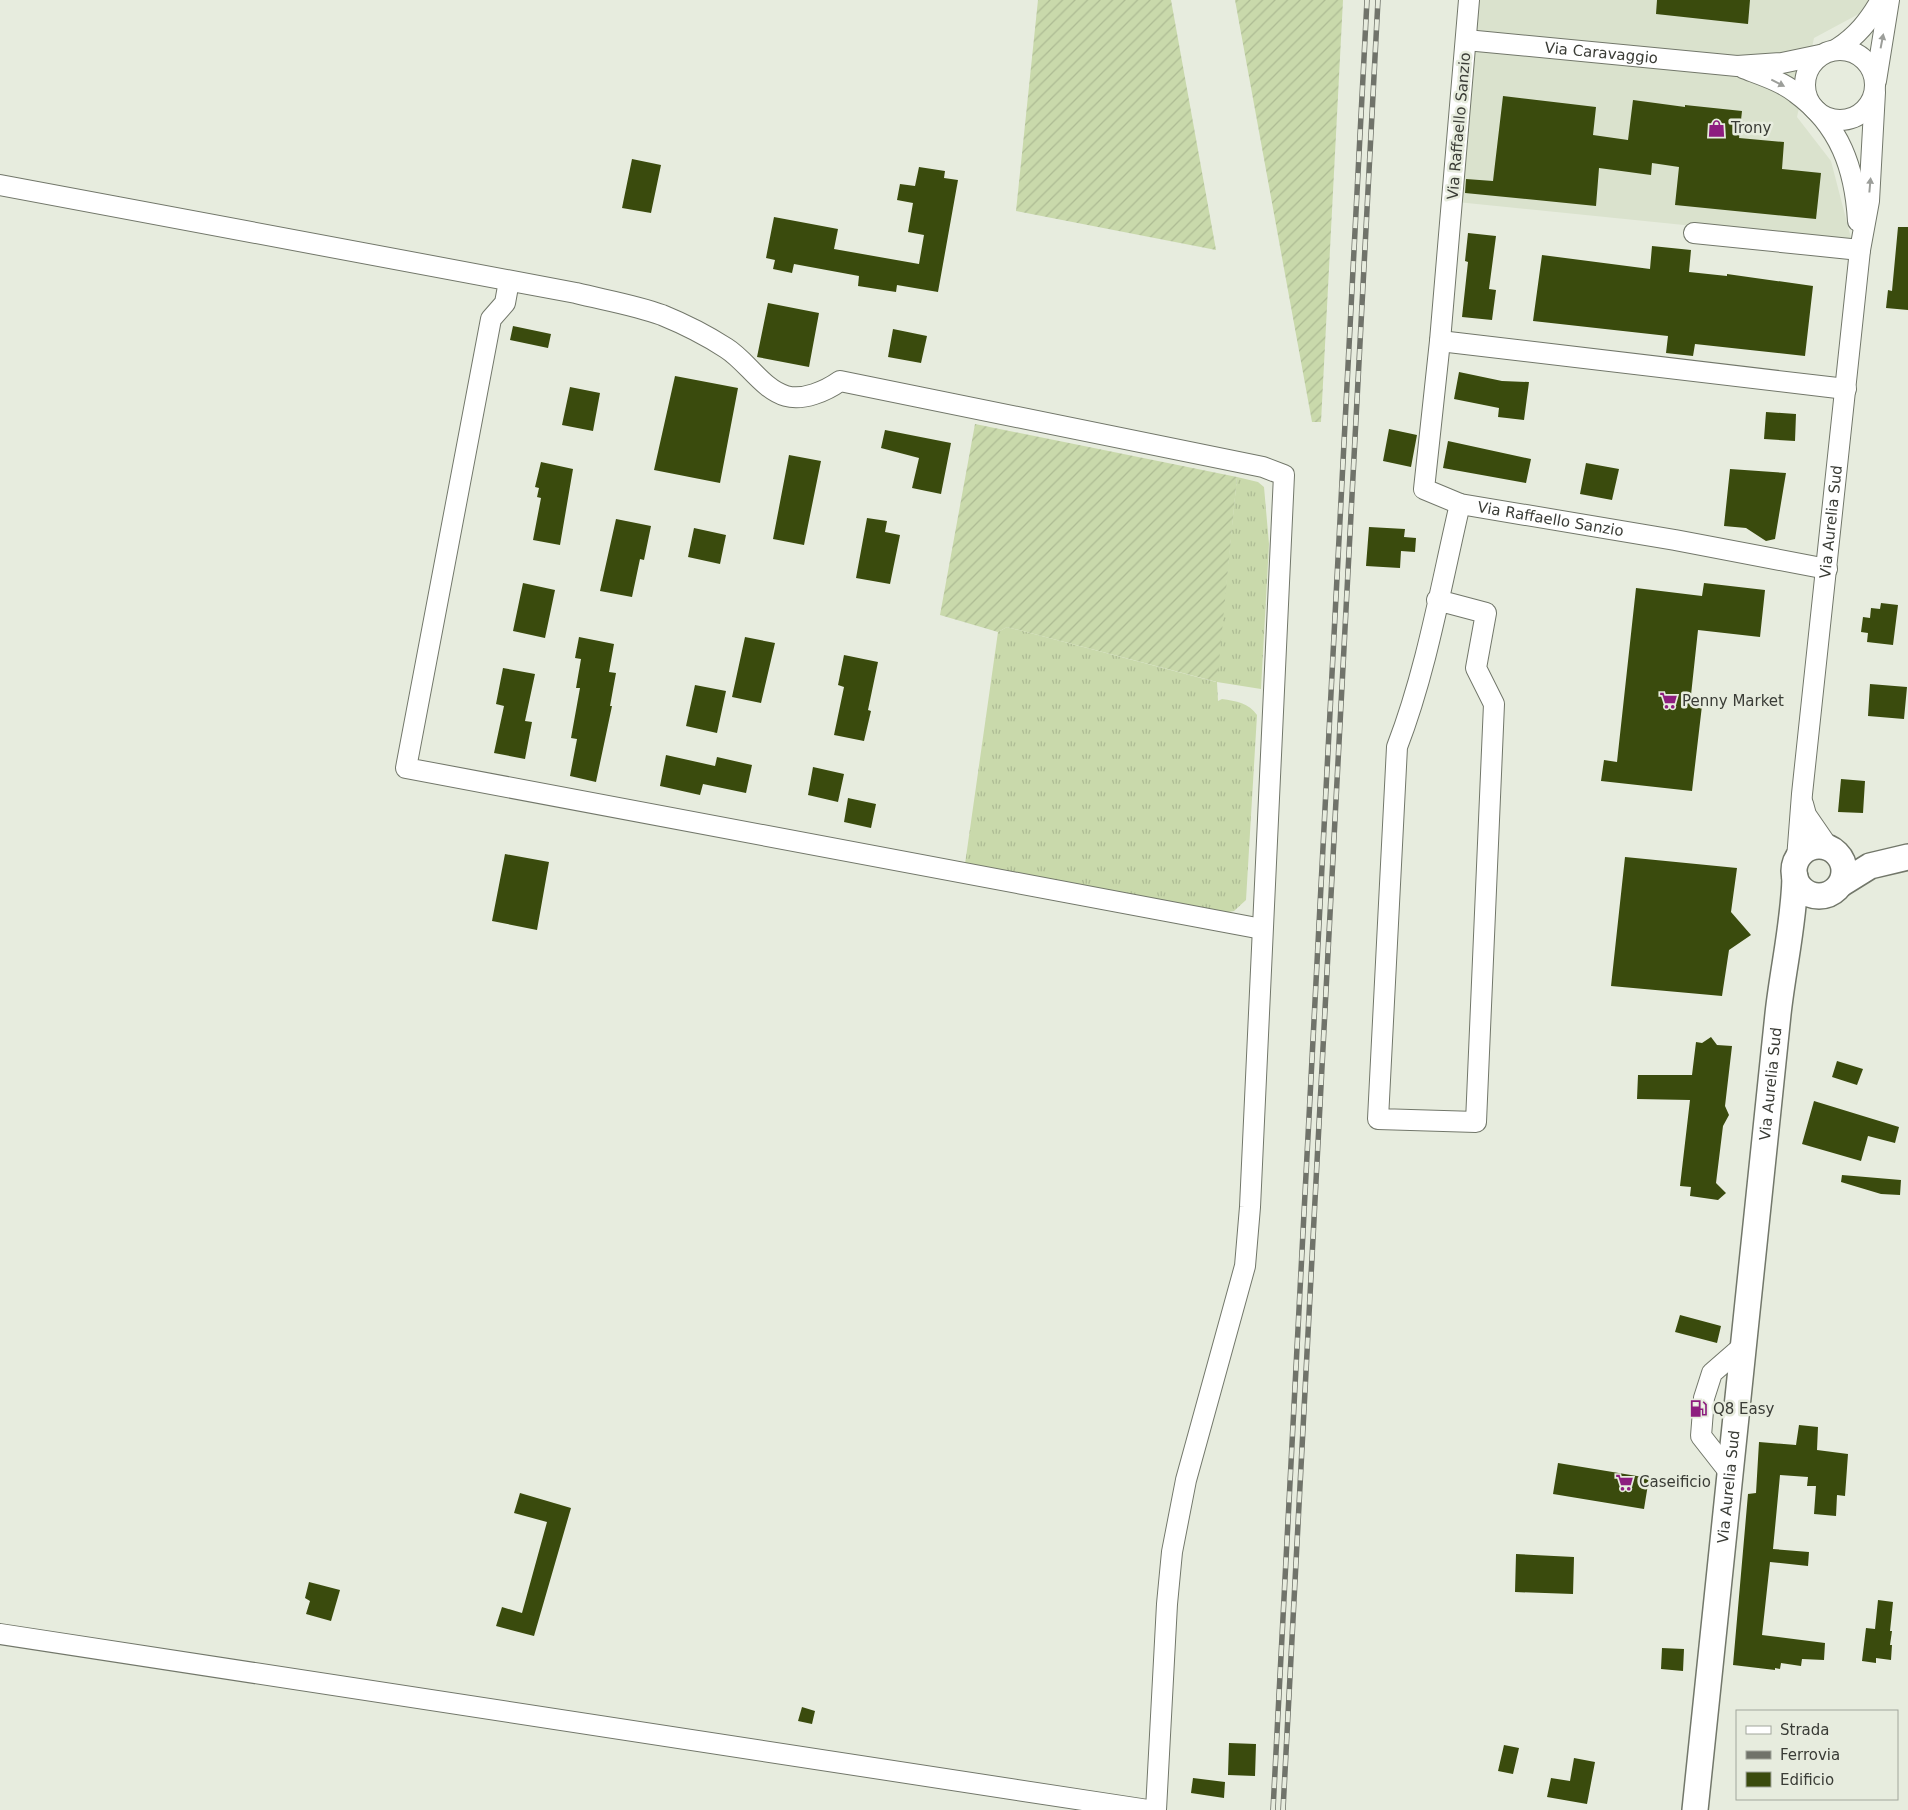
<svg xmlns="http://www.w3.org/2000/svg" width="1908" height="1810" font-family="'DejaVu Sans',sans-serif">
<defs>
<pattern id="grass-tufts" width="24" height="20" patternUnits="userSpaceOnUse" patternTransform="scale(1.25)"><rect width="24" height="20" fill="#c9d9ab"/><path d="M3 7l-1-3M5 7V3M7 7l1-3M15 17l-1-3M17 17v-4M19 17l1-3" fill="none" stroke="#adbb94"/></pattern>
<pattern id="garden-furrows" width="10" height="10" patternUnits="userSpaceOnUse" patternTransform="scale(1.25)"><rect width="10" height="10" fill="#c9d9ab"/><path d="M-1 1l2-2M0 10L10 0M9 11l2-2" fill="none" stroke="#adbb94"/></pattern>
</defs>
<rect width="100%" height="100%" fill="#e7ecde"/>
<!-- built -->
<path fill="#dae2cd" d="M 1476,0 L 1869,0 L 1868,9 L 1814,38 L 1797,117 L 1831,161 L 1852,242 L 1457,202 Z"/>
<!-- grass -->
<path fill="url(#grass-tufts)" d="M 1237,477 L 1258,482 L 1264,487 L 1269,544 L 1261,689 L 1217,682 L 1218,701 L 1222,699 C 1236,701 1249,703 1257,715 L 1246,900 L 1234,911 L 1223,913 L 965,864 L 998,632 L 1007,627 L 1216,682 Z"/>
<!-- garden -->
<path fill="url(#garden-furrows)" d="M 1038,0 L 1171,0 L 1216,250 L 1016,211 Z
M 1235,0 L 1343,0 L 1321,422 L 1312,422 Z
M 975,424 L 1237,477 L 1217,682 L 1007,627 L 998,632 L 940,615 Z"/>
<!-- building -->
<path fill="#3a4b0d" d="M 1657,0 L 1750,0 L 1748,24 L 1656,14 Z
M 1503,96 L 1596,107 L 1593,135 L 1628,140 L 1633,100 L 1685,107 L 1685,105 L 1742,111 L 1739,138 L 1784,142 L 1782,169 L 1821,173 L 1816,219 L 1675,205 L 1679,167 L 1652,163 L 1651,175 L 1599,168 L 1596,206 L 1465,193 L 1466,179 L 1493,181 Z
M 632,159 L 661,165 L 651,213 L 622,208 Z
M 919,167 L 945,171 L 944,178 L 958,180 L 938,292 L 897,285 L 896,292 L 858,286 L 859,276 L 794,264 L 792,273 L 773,269 L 775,260 L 766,258 L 774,217 L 838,229 L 834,249 L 919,264 L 924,235 L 908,232 L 913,203 L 897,200 L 900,184 L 915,186 Z
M 1898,227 L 1908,227 L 1908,310 L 1886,308 L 1888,290 L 1892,291 Z
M 1468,233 L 1496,236 L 1489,289 L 1496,290 L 1492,320 L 1462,317 L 1468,262 L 1465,261 Z
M 1652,246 L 1691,250 L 1689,272 L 1727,276 L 1727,274 L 1813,286 L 1805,356 L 1695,344 L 1693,356 L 1666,353 L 1668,336 L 1533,321 L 1542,255 L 1650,269 Z
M 768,303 L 819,313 L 809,367 L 757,357 Z
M 513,326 L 551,334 L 548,348 L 510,340 Z
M 893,329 L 927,336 L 921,363 L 888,357 Z
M 1459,372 L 1502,381 L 1529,382 L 1524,420 L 1498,417 L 1499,408 L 1454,399 Z
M 675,376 L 738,388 L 720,483 L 654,470 Z
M 570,387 L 600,393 L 593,431 L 562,425 Z
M 1766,412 L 1796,414 L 1795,441 L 1764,439 Z
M 1389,429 L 1417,435 L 1411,467 L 1383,461 Z
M 885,430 L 951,443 L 941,494 L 912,488 L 919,458 L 881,448 Z
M 1448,441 L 1531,459 L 1526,483 L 1443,468 Z
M 789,455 L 821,461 L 804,545 L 773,539 Z
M 541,462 L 573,469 L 560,545 L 533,540 L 541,498 L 537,497 L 539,488 L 535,487 Z
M 1586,463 L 1619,469 L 1612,500 L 1580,494 Z
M 1730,469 L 1786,473 L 1775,539 L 1766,541 L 1746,528 L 1724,526 Z
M 867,518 L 887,521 L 885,532 L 900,535 L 890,584 L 856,578 Z
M 616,519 L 651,526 L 644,560 L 640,559 L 632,597 L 600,591 Z
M 1369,527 L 1405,529 L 1404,537 L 1416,538 L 1415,552 L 1401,551 L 1400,568 L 1366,566 Z
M 694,528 L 726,535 L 720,564 L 688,557 Z
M 523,583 L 555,590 L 545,638 L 513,631 Z
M 1704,583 L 1765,590 L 1760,637 L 1698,630 L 1691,695 L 1703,697 L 1692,791 L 1601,781 L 1604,760 L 1617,762 L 1636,588 L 1702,596 Z
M 1881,603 L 1898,605 L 1893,645 L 1867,642 L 1868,633 L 1861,632 L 1863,617 L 1870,618 L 1871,608 L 1880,609 Z
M 579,637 L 614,644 L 609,672 L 616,673 L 610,706 L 612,706 L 596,782 L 570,776 L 577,739 L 571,738 L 580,688 L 576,688 L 581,659 L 575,658 Z
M 745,637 L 775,643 L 761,703 L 732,697 Z
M 844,655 L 878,662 L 868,710 L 871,711 L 864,741 L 834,735 L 844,687 L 838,685 Z
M 503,668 L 535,674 L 525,721 L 532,722 L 525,759 L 494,753 L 504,706 L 496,704 Z
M 1870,684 L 1907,687 L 1904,719 L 1868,716 Z
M 695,685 L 726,691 L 717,733 L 686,726 Z
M 666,755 L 715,766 L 717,757 L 752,765 L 746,793 L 703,784 L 700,795 L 660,786 Z
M 813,767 L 844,774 L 838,802 L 808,795 Z
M 1841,779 L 1865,781 L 1863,813 L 1838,812 Z
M 848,798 L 876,804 L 871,828 L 844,822 Z
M 505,854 L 549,862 L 537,930 L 492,921 Z
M 1625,857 L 1737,868 L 1731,912 L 1751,935 L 1729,950 L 1722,996 L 1611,986 Z
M 1711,1037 L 1717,1045 L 1732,1046 L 1725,1106 L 1729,1115 L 1723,1126 L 1716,1183 L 1726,1193 L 1718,1200 L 1690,1196 L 1691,1187 L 1680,1186 L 1690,1100 L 1637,1099 L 1638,1075 L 1692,1075 L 1696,1042 L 1702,1043 Z
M 1837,1061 L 1863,1069 L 1857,1085 L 1832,1077 Z
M 1814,1101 L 1899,1127 L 1895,1143 L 1868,1136 L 1861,1161 L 1802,1144 Z
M 1842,1175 L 1901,1180 L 1900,1195 L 1881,1194 L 1841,1182 Z
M 1680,1315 L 1721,1326 L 1717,1343 L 1675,1332 Z
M 1799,1425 L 1818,1427 L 1817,1450 L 1848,1454 L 1845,1496 L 1837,1495 L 1836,1516 L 1814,1514 L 1816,1486 L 1807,1486 L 1808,1477 L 1780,1475 L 1773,1549 L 1809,1552 L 1808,1566 L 1770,1562 L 1762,1635 L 1825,1643 L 1824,1660 L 1802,1659 L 1801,1666 L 1781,1663 L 1780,1669 L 1775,1668 L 1775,1670 L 1733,1665 L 1748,1494 L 1756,1493 L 1759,1442 L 1796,1445 Z
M 1558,1463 L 1649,1478 L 1644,1509 L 1553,1494 Z
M 520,1493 L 571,1508 L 534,1636 L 496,1626 L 502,1607 L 522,1613 L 547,1522 L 514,1513 Z
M 1516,1554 L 1574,1557 L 1573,1594 L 1515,1592 Z
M 309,1582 L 340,1590 L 331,1621 L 306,1614 L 310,1601 L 305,1598 Z
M 1878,1600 L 1893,1602 L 1890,1631 L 1892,1631 L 1890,1645 L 1892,1645 L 1891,1660 L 1876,1658 L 1876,1663 L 1862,1661 L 1866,1628 L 1875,1629 Z
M 1662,1648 L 1684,1649 L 1683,1671 L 1661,1669 Z
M 802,1707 L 815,1711 L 812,1724 L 798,1721 Z
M 1229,1743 L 1256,1744 L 1255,1776 L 1228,1775 Z
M 1504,1745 L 1519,1748 L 1513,1774 L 1498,1771 Z
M 1574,1758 L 1595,1762 L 1587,1804 L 1547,1797 L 1551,1778 L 1570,1781 Z
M 1193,1778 L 1225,1782 L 1224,1798 L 1191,1793 Z"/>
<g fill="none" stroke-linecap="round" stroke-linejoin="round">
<defs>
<g id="minor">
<path id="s1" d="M 1469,0 L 1440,341 L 1424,489 L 1460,504 L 1675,540 L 1827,569"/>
<path id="s2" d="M 1466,40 L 1737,66 L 1782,63 L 1820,55"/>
<path d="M 1837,49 C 1857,36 1869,21 1881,0"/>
<circle cx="1840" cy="85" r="35"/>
<path d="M 1743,68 C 1761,75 1781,81 1796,93 C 1840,125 1855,169 1858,221"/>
<path d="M 1876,81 L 1889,0"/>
<path d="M 0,185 L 576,293 C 604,300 635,305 662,315 C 684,324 706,335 726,348 C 747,361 762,389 786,396 C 803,401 826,391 840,381 L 1263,467 L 1284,475 L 1250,1207 L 1245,1266 L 1186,1480 L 1172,1552 L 1167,1604 L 1156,1810"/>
<path d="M 1694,233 L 1860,250"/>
<path d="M 509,281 L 505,303 L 491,319 L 406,768 L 1262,929"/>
<path d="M 1440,341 L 1846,389"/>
<path d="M 1437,600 L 1486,613 L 1476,668 L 1494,704 L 1476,1122 L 1378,1119 L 1397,747 C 1427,669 1441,585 1460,504"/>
<path d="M 1803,804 L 1806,815 L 1828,847"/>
<path id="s3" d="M 1797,859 L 1802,794 L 1860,250 L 1869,201 L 1875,92"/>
<path d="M 1730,1473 L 1701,1436 L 1704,1398 L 1712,1373 L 1743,1346"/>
<path d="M 0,1634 L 1148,1810"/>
</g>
<g id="major">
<circle cx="1819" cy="871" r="25"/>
<path d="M 1841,884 L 1870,866 L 1908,857"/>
<path id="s4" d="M 1695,1810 L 1778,1014 C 1783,968 1794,923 1795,877"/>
</g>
</defs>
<!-- minor casing -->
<use href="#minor" stroke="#72776a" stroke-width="22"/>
<!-- major casing -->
<use href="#major" stroke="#72776a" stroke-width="28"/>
<!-- minor -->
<use href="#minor" stroke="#fff" stroke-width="20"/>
<!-- major -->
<use href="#major" stroke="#fff" stroke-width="25"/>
<defs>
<path id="rail" d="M 1273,1810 L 1367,0
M 1283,1810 L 1378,0"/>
</defs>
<!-- rail casing -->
<use href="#rail" stroke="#70736a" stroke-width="5.5"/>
<!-- rail -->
<use href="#rail" stroke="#e7ecde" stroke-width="4" stroke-dasharray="11" stroke-linecap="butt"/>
</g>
<!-- one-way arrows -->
<defs><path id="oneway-solid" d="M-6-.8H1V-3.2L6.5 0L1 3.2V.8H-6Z" transform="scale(1.25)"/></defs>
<g fill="#9c9e9a">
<use href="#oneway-solid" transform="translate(1882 41) rotate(-79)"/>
<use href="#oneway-solid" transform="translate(1778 83) rotate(27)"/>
<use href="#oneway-solid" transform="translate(1870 185) rotate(-85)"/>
</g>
<!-- icons -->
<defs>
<symbol id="shop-bare" viewBox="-9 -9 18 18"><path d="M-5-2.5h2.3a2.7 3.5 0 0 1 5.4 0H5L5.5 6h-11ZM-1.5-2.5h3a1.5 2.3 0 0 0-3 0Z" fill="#8d1d7f" stroke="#e7ecde" stroke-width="2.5" paint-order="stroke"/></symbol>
<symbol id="supermarket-bare" viewBox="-9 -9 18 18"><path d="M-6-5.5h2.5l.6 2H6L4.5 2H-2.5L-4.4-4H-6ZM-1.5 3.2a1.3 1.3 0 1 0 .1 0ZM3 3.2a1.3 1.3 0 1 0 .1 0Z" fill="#8d1d7f" stroke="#e7ecde" stroke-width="2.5" paint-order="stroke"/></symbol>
<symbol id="fuel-bare" viewBox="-9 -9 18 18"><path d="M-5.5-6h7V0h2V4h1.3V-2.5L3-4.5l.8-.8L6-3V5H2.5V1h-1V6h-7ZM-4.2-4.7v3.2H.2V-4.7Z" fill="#8d1d7f" stroke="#e7ecde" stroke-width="2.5" paint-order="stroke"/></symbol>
</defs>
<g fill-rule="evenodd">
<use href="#shop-bare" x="1704" y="116" width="25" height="25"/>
<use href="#supermarket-bare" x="1656" y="688" width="25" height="25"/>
<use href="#fuel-bare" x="1686" y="1396" width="25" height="25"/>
<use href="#supermarket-bare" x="1612" y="1470" width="25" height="25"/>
</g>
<g text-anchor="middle" stroke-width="5" stroke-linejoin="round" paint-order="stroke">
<!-- street labels -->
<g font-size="15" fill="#3a3c36" stroke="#e7ecde">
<text dy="5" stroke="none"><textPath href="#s2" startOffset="136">Via Caravaggio</textPath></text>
<text transform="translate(1459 126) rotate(-85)" y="5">Via Raffaello Sanzio</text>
<text dy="5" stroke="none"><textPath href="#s1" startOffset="622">Via Raffaello Sanzio</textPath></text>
<text dy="5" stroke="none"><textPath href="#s3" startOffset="339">Via Aurelia Sud</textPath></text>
<text dy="5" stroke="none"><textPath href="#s4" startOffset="730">Via Aurelia Sud</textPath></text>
<text dy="5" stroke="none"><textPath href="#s4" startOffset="325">Via Aurelia Sud</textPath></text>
</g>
<!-- poi labels -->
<g font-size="15" fill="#3a3c36" stroke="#e7ecde" text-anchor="start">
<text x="1731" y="133">Trony</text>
<text x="1682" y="706">Penny Market</text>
<text x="1713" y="1414">Q8 Easy</text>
<text x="1639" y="1487">Caseificio</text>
</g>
</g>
<!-- legend -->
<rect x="1736" y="1710" width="162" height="90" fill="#e7ecde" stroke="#a2a69b"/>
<rect x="1746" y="1726" width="25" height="8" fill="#ffffff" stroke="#a2a69b"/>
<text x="1780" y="1735" font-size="15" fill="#3a3c36">Strada</text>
<rect x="1746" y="1751" width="25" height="8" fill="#70736a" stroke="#a2a69b"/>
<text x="1780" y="1760" font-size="15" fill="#3a3c36">Ferrovia</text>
<rect x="1746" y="1772" width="25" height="15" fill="#3a4b0d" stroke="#a2a69b"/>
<text x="1780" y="1785" font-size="15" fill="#3a3c36">Edificio</text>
</svg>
